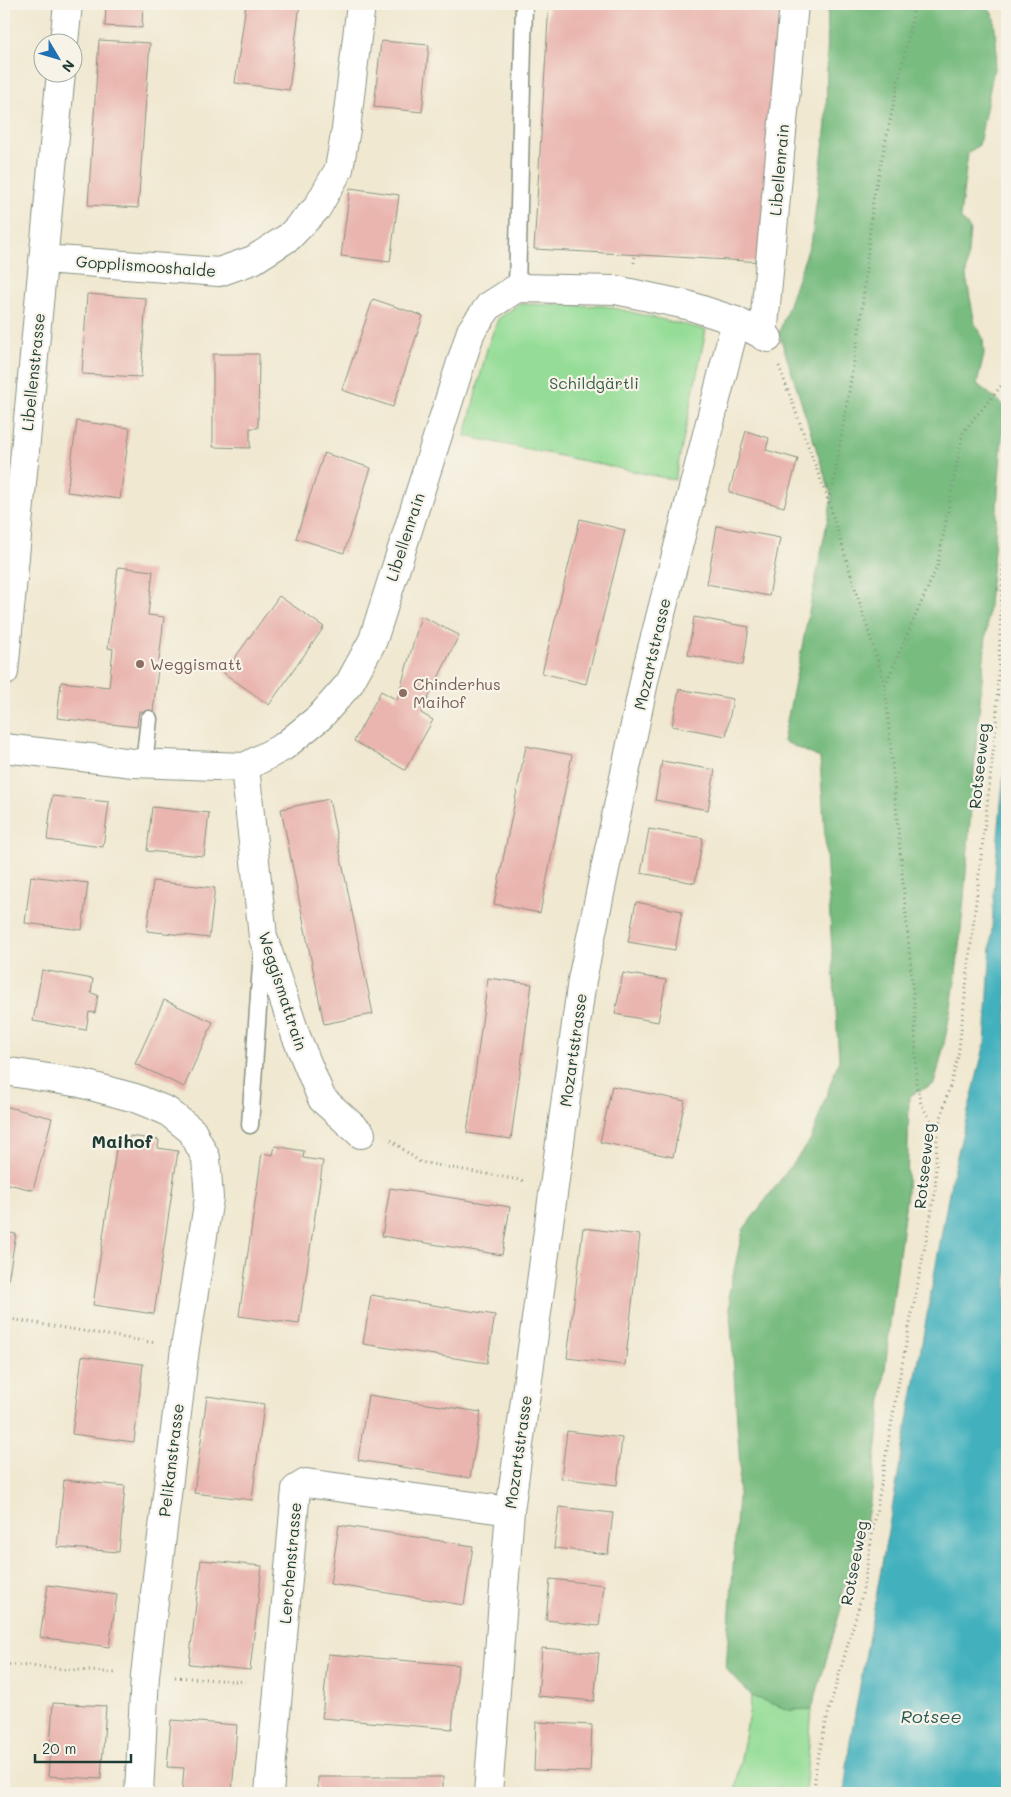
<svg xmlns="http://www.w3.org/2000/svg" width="1011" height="1797" font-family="Mali,sans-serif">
<rect width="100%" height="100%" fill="#f7f3e8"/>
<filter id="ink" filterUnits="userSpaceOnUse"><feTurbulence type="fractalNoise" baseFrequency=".02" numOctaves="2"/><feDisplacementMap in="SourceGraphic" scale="10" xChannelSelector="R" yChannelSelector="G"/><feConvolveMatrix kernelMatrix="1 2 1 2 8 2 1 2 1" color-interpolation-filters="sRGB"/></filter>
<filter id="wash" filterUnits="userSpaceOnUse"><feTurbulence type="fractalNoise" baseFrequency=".0096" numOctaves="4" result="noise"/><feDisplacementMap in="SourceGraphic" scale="20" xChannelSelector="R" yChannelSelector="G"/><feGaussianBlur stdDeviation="1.12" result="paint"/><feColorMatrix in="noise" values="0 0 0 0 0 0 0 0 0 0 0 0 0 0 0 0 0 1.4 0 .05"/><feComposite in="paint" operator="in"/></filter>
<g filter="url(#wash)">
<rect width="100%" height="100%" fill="#f0e8d0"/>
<!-- green -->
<path fill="#95dd97" stroke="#5a8d66" d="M 519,304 L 605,306 L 706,330 L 675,480 L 465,436 L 488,345 L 498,319 Z
M 752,1696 L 789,1710 L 812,1709 L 805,1793 L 735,1793 Z"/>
<!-- forest -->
<path fill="#78bc80" stroke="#4c7c5a" d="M 828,4 L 986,4 L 994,17 L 997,53 L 979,145 L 968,153 L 960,217 L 970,229 L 966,276 L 975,324 L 983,338 L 984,355 L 977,384 L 1005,406 C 1000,453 998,501 994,549 C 987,631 978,714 972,797 C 964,891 960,993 934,1084 L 909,1096 L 907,1193 L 890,1324 L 872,1491 L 856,1574 C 845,1583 839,1590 842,1605 L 812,1709 L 789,1710 L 752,1696 L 726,1669 L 740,1468 L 729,1293 L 743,1230 L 811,1139 L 839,1060 L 820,758 L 783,741 L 832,498 L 779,333 L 812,238 L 826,124 Z"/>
<!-- water -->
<path fill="#42b1bd" stroke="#307778" d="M 1007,735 L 1007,1793 L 844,1793 L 850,1741 L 952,1176 L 985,1043 L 996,860 Z"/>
<g id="blocks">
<!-- building -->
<path fill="#e9b5ae" d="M 4,4 L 9,4 L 5,31 L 4,31 Z
M 106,4 L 143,4 L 142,28 L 105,26 Z
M 246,4 L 300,4 L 289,90 L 235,83 Z
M 549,4 L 780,4 L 764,262 L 534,249 Z
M 99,40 L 150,43 L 138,208 L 88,205 Z
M 381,41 L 429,45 L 422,112 L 374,107 Z
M 350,188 L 399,195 L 390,262 L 341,256 Z
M 87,294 L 146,298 L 141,377 L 82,374 Z
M 373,299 L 423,316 L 393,407 L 342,390 Z
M 213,354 L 259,354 L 258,428 L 250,428 L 250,448 L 213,447 Z
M 77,421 L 130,428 L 120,499 L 67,492 Z
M 746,431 L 769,438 L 766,450 L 798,459 L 784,507 L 729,492 Z
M 324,453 L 371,468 L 344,553 L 296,538 Z
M 580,519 L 625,530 L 586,684 L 542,673 Z
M 717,526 L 780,538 L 769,596 L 707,584 Z
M 118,567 L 153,571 L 148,615 L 164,617 L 153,712 L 139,711 L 137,727 L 57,718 L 61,682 L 109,687 L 113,649 L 108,648 Z
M 279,596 L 324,627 L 269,705 L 224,673 Z
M 421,616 L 459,635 L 421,713 L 433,720 L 405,770 L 354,741 L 381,691 L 397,700 Z
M 694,617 L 749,627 L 743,665 L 688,655 Z
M 679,689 L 733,699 L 726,736 L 672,726 Z
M 526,746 L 572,755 L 540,913 L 494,904 Z
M 662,761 L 715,770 L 708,810 L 655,800 Z
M 52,796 L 109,802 L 103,847 L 47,840 Z
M 329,799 L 373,1014 L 324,1024 L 281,809 Z
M 152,807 L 209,813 L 204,856 L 147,851 Z
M 649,829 L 703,838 L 695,883 L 641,873 Z
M 31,876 L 88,883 L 82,930 L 25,923 Z
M 153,881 L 215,888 L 209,938 L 147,931 Z
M 636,902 L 682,911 L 675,950 L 628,942 Z
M 42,970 L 93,979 L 91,993 L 98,995 L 95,1013 L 89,1012 L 86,1030 L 33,1021 Z
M 623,973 L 666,980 L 658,1022 L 615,1014 Z
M 488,978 L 532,984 L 511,1139 L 467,1133 Z
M 164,1000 L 213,1022 L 184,1087 L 135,1064 Z
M 612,1086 L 685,1101 L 673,1157 L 600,1142 Z
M 4,1106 L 52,1118 L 33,1190 L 4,1183 Z
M 130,1136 L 159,1140 L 158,1148 L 178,1151 L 154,1314 L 93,1305 L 117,1143 L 129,1145 Z
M 275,1146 L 304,1151 L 303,1158 L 323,1161 L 299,1324 L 239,1316 L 262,1153 L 273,1155 Z
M 390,1188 L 510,1207 L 502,1255 L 382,1236 Z
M 583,1228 L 640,1235 L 625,1365 L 567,1358 Z
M 4,1232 L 16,1234 L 5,1298 L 4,1298 Z
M 371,1295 L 495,1315 L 487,1363 L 363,1344 Z
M 82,1356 L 143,1364 L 134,1442 L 72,1434 Z
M 368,1395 L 481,1412 L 470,1478 L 358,1460 Z
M 207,1396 L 264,1404 L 252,1500 L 194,1493 Z
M 567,1431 L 622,1438 L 617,1485 L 561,1478 Z
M 64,1480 L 125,1486 L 119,1552 L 57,1547 Z
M 559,1507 L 613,1513 L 608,1554 L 554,1548 Z
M 339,1525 L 473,1546 L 464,1605 L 330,1584 Z
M 201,1560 L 262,1566 L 250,1670 L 189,1664 Z
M 550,1579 L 604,1585 L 599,1626 L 546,1620 Z
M 48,1585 L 117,1595 L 109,1647 L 40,1637 Z
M 542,1648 L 599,1653 L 594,1701 L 538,1696 Z
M 328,1654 L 458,1665 L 452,1729 L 322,1718 Z
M 53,1703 L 106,1706 L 101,1779 L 48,1776 Z
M 171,1720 L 237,1725 L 232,1793 L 182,1793 L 184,1768 L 167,1767 Z
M 536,1722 L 592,1725 L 590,1772 L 534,1770 Z
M 318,1777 L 443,1777 L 443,1793 L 318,1793 Z"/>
</g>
</g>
<g filter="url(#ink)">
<use href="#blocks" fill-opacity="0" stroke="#889282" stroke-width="1"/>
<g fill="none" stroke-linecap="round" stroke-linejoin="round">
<defs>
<path id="service" d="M 517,288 L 524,4
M 144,764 L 149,719
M 250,1125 L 262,951"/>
<path id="minor" d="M 64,42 L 68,4
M 44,259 L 219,272 L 253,260 L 289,237 L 317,208 L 339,169 L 346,129 L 361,4
M 763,336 L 794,4
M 4,672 L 61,72
M 4,748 L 133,763 L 245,767 L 283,747 L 320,717 L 349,684 L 373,640 L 471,331 L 489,306 L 517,288 L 616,290 L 687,305 L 736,321 L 768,338
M 245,767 L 263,937 L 296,1036 L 322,1099 L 361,1134
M 4,1071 L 80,1083 L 135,1098 L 167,1111 L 192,1131 L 206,1158 L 209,1198 L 185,1348 L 145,1675 L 139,1793
M 269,1793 L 296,1489 L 306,1483 L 510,1511
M 488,1793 L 510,1511 L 582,980 L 646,672 L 736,321"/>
</defs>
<!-- service casing -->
<use href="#service" stroke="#889282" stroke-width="19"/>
<!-- minor casing -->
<use href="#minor" stroke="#889282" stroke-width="30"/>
<!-- path -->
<path stroke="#889282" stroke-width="3" stroke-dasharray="1 4" stroke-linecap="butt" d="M 634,263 L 635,255
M 779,366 L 828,500 L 885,685 L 915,1014 L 916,1085 L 921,1104 L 937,1131
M 828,500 L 833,486 L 861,319 L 873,200 L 915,4
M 885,685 L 937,567 L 963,432 L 1007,379
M 391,1140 L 420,1162 L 525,1181
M 4,1318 L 156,1343
M 4,1664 L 116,1673
M 175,1677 L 248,1682
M 814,1793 L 816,1766 L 829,1710 L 862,1595 L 897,1391 L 935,1194 L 937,1132 L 958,1057 L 996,727 L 1007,474"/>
<!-- service -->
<use href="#service" stroke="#fff" stroke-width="16"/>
<!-- minor -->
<use href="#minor" stroke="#fff" stroke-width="28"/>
</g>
</g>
<!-- markers -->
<g fill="#8d6e63" stroke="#f7f3e8" stroke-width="2">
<circle cx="140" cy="664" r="5"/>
<circle cx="403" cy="693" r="5"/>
</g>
<g text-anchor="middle" stroke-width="4.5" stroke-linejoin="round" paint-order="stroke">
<!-- street labels -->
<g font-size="16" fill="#1f3d34" stroke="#f7f3e8">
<text transform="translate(779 170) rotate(-85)" y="6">Libellenrain</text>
<text transform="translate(146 266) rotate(4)" y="6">Gopplismooshalde</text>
<text transform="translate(33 372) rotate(-84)" y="6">Libellenstrasse</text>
<text transform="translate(405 537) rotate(-72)" y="6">Libellenrain</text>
<text transform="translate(652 654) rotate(-77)" y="6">Mozartstrasse</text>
<text transform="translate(979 766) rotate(-84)" y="6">Rotseeweg</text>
<text transform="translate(283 991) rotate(72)" y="6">Weggismattrain</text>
<text transform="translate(573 1050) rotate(-82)" y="6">Mozartstrasse</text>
<text transform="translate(924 1166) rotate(-84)" y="6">Rotseeweg</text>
<text transform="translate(518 1452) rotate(-82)" y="6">Mozartstrasse</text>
<text transform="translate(171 1460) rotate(-83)" y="6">Pelikanstrasse</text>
<text transform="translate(290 1563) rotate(-85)" y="6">Lerchenstrasse</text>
<text transform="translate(854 1563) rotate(-79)" y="6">Rotseeweg</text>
</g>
<!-- park labels -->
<g font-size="16" fill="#375d48" stroke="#f7f3e8">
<text x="594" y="389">Schildgärtli</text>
</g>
<!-- education labels -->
<g font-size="16" fill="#785e54" stroke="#f7f3e8" text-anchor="start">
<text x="150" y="670">Weggismatt</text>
<text x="413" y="690">Chinderhus<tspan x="413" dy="18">Maihof</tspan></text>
</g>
<!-- neighbourhood labels -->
<g font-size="18" font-weight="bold" fill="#1f3d34" stroke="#f7f3e8">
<text x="122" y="1148">Maihof</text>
</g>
<!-- water labels -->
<g font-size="18" font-style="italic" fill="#285a56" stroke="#f7f3e8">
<text x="931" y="1723">Rotsee</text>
</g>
</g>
<!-- margin -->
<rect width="1011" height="1797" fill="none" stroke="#f7f3e8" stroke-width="20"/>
<!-- north arrow -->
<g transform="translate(58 58) rotate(128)"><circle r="24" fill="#f7f3e8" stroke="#a1aaa0"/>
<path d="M0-4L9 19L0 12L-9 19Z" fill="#1f6fb2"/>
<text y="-8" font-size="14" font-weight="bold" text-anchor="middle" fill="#1f3d34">N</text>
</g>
<!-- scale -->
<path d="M35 1754v8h96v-8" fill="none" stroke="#1f3d34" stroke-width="2.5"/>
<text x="42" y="1754" font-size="15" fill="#1f3d34" stroke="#f7f3e8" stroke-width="4" paint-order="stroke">20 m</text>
</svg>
